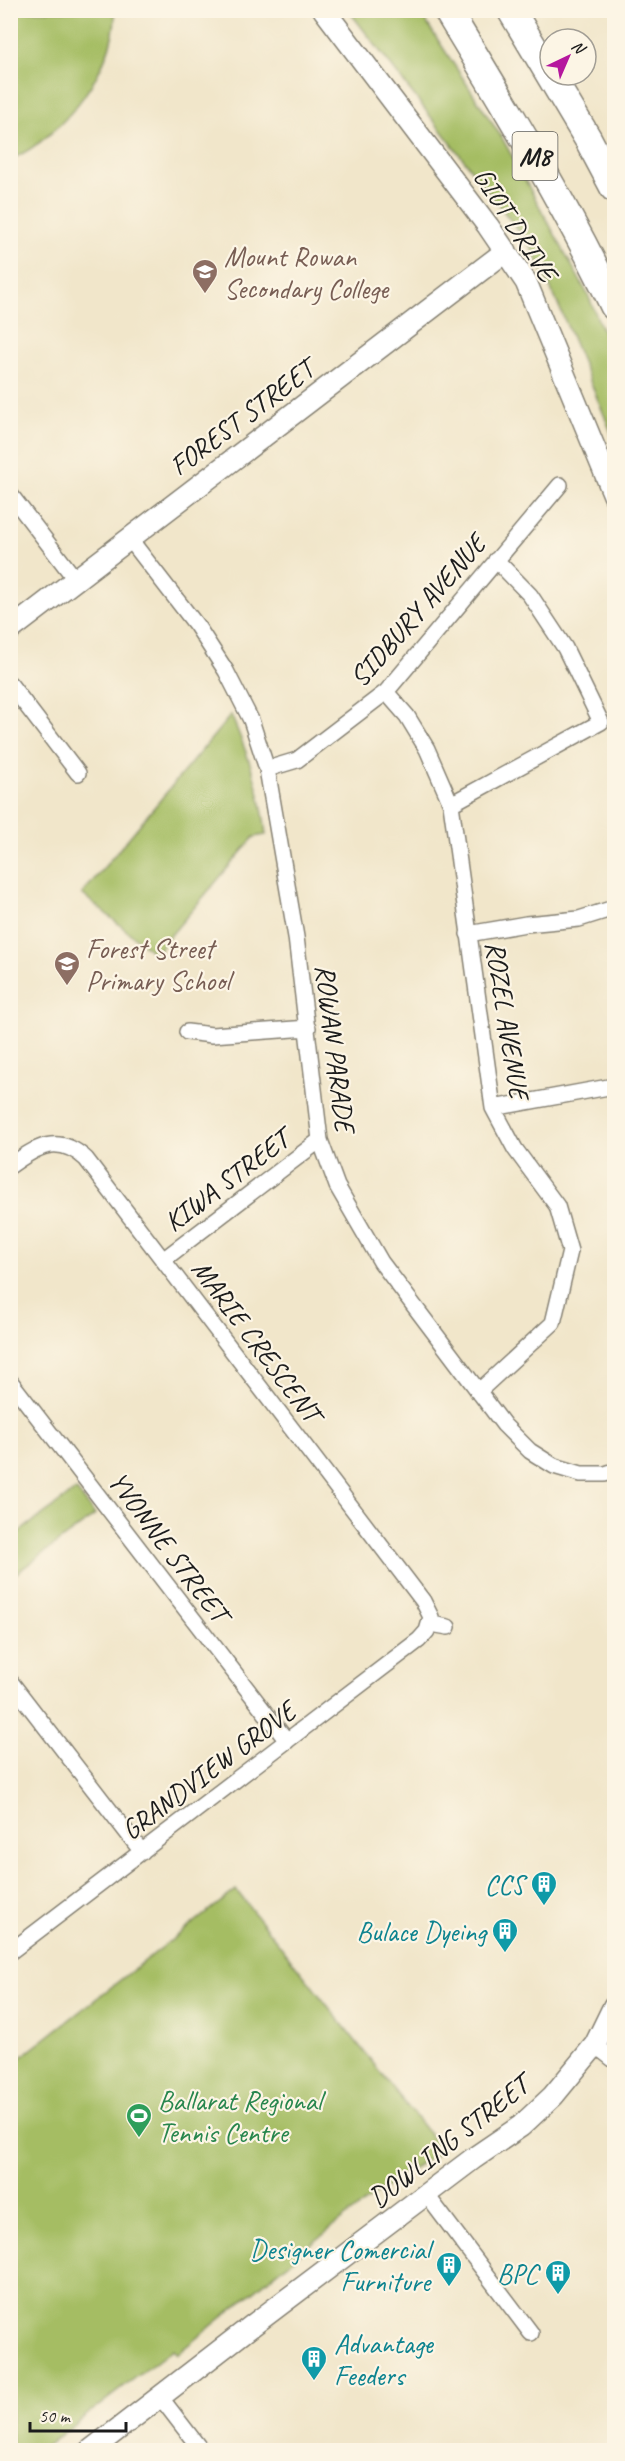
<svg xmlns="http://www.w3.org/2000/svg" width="625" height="2461" font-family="Caveat,sans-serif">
<rect width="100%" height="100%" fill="#fcf5e5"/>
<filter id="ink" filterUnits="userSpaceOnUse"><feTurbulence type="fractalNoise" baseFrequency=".0167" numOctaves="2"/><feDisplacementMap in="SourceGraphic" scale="12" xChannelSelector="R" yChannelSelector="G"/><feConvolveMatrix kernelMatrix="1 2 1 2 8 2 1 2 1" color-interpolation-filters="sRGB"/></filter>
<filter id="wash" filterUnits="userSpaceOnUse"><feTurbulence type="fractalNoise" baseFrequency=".008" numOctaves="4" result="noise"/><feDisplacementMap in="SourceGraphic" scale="24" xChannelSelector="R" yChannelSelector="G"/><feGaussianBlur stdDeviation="1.35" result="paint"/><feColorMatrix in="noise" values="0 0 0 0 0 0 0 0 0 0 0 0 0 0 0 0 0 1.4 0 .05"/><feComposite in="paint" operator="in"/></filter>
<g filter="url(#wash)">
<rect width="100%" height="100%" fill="#f1e6ca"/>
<!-- green -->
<path fill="#a5bd63" stroke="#606c40" stroke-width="1.5" d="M 10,11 L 115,11 C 117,66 61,139 11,159 Z
M 349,11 L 419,11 L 502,138 L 588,295 L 614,359 L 614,439 L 558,304 L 531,247 Z
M 231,715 C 248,754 262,793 266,835 L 254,837 L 155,954 L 82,894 Z
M 76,1490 L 95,1515 L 11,1577 L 11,1538 Z
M 236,1890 L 442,2150 L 403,2174 L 334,2226 L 177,2354 L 173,2349 L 41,2450 L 11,2450 L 11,2065 Z"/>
</g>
<g filter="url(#ink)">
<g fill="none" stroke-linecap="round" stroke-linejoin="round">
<defs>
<path id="street" d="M 10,494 L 76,580
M 129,538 L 197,626 L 226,671 L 251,720 L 267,769 L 296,937 L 320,1140 L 337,1186 L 381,1262 L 504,1425 L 530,1451 L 554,1466 L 581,1474 L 605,1474 L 614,1471
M 10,684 L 78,773
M 386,692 L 407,716 L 427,749 L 451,804 L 493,1108 L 515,1149 L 557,1206 L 570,1251 L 553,1323 L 478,1392
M 267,769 L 297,760 L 386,692 L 560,485
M 451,804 L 601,722 L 565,648 L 530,595 L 496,560
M 468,934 L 526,924 L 579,919 L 614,908
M 187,1032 L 212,1035 L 308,1028
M 493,1108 L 614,1086
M 10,1166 C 36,1147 58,1133 86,1159 L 423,1601 L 431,1617 L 427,1631 L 419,1640 L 10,1952
M 163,1260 L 320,1140
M 10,1381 L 287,1741
M 431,1624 L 448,1627
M 10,1681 L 142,1852
M 595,2045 L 614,2060
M 426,2194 L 531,2333
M 161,2398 L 201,2450"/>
<path id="secondary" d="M 324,10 L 488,226 L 526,282 L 614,495
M 10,630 L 506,251
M 91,2450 L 253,2325 L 474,2158 L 521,2126 L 553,2096 L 595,2045 L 614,2006"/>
<path id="highway" d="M 447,10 C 506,107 565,203 614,306
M 511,10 L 588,139 L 614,188"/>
</defs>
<!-- street casing -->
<use href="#street" stroke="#868173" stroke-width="18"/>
<!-- secondary casing -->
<use href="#secondary" stroke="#868173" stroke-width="24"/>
<!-- highway casing -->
<use href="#highway" stroke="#868173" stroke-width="30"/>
<!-- street -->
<use href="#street" stroke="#fff" stroke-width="15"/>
<!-- secondary -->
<use href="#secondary" stroke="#fff" stroke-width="21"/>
<!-- highway -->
<use href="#highway" stroke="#fff" stroke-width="27"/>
</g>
</g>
<!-- icons -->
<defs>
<symbol id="school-pin" viewBox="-11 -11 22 30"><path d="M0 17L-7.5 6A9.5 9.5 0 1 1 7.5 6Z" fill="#8d6e63" stroke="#fcf5e5"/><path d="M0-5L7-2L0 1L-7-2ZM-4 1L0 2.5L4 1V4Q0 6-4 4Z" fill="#fff"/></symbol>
<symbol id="building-pin" viewBox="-11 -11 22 30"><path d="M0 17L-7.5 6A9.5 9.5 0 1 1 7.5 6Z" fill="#0f9aa8" stroke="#fcf5e5"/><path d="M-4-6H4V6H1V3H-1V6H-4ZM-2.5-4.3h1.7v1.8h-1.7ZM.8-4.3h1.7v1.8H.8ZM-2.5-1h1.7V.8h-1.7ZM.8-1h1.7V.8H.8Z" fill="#fff"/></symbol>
<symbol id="stadium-pin" viewBox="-11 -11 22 30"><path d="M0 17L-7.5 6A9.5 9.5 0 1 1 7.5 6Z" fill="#2e9e5b" stroke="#fcf5e5"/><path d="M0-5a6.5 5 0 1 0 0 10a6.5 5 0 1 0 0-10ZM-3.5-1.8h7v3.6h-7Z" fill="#fff"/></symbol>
</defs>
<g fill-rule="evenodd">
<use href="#school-pin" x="190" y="257" width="30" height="40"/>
<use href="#school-pin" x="52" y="949" width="30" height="40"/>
<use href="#building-pin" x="529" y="1869" width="30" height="40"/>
<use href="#building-pin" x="490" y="1916" width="30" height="40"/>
<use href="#stadium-pin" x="124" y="2101" width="30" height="40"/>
<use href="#building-pin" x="434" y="2250" width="30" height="40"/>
<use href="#building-pin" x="543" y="2258" width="30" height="40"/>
<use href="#building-pin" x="299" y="2344" width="30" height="40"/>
</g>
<g text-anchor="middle" stroke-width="4.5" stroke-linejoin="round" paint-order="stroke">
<!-- shield labels -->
<rect fill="#fcf5e5" stroke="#5f5d58" stroke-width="1.5" x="512.5" y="132" width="45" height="48" rx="4.5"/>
<g font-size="27" font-weight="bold" fill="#1c1c1c">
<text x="535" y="165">M8</text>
</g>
<!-- street labels -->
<g font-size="28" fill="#1c1c1c" stroke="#fcf5e5">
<text transform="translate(516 224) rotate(57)" y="10">GIOT DRIVE</text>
<text transform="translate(241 417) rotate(-37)" y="10">FOREST STREET</text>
<text transform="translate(417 610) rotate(-49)" y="10">SIDBURY AVENUE</text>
<text transform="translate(508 1020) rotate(81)" y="10">ROZEL AVENUE</text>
<text transform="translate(336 1048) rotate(83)" y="10">ROWAN PARADE</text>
<text transform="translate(226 1180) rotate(-37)" y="10">KIWA STREET</text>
<text transform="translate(257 1340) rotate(53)" y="10">MARIE CRESCENT</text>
<text transform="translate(169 1546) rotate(53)" y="10">YVONNE STREET</text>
<text transform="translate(208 1770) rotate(-37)" y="10">GRANDVIEW GROVE</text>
<text transform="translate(448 2141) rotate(-38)" y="10">DOWLING STREET</text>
</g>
<!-- education labels -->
<g font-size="28" fill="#785e54" stroke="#fcf5e5" text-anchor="start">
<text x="224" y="266">Mount Rowan<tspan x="224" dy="32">Secondary College</tspan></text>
<text x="86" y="958">Forest Street<tspan x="86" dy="32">Primary School</tspan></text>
</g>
<!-- culture labels -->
<g font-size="28" fill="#0d838f" stroke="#fcf5e5" text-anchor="end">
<text x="524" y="1894">CCS</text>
<text x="486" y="1941">Bulace Dyeing</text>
<text x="430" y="2259">Designer Comercial<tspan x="430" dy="32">Furniture</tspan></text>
<text x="538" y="2283">BPC</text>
<text x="334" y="2353" text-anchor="start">Advantage<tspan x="334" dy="32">Feeders</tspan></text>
</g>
<!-- leisure labels -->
<g font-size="28" fill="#27864d" stroke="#fcf5e5" text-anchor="start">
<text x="158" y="2110">Ballarat Regional<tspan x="158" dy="32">Tennis Centre</tspan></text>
</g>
</g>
<!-- margin -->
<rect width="625" height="2461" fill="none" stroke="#fcf5e5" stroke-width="36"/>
<!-- north arrow -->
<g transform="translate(568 57) rotate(44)"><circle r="28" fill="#fcf5e5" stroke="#a29e95" stroke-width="1.5"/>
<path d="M0-4.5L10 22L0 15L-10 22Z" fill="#b5179e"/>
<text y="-9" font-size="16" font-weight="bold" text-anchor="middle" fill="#1c1c1c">N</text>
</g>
<!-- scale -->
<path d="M30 2422v9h96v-9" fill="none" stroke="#1c1c1c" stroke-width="3"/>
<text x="39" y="2422" font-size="18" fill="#1c1c1c" stroke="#fcf5e5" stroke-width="4.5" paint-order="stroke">50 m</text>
</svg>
